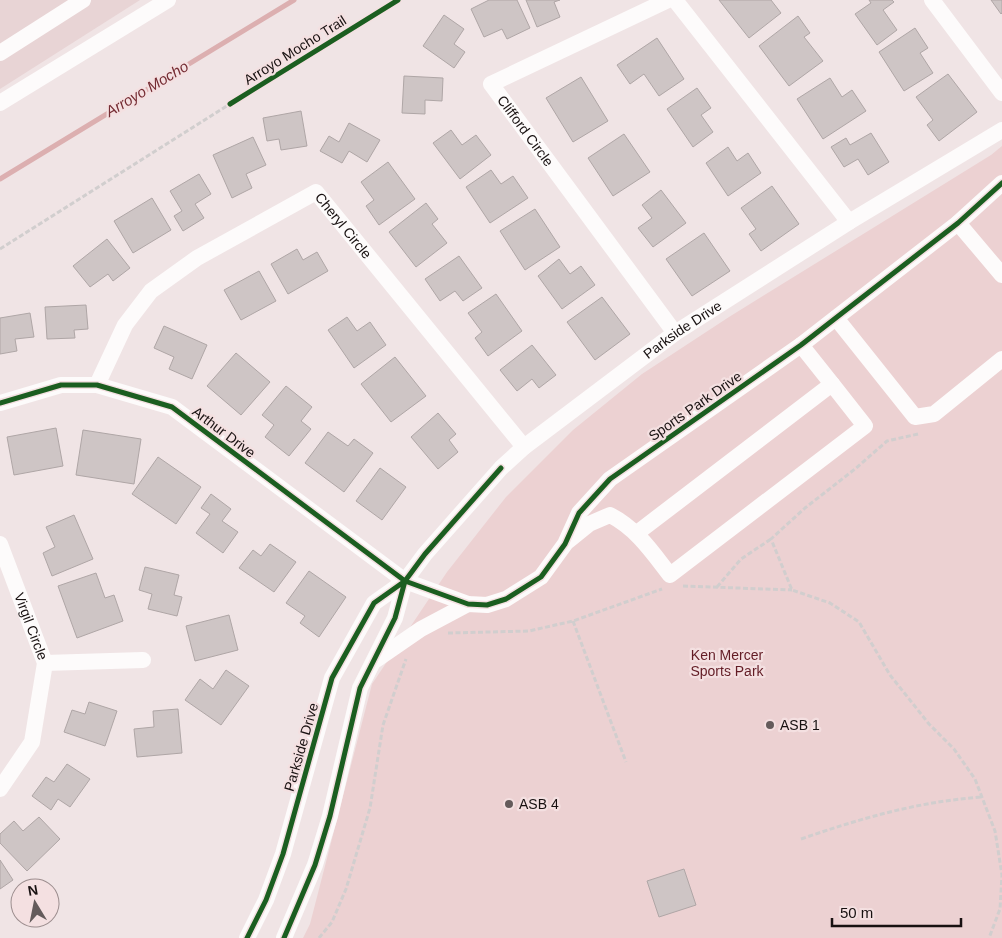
<svg xmlns="http://www.w3.org/2000/svg" width="1002" height="938" font-family="Helvetica,sans-serif">
<rect width="100%" height="100%" fill="#f0e4e5"/>
<!-- built -->
<path fill="#e8d4d5" d="M 0,0 L 140,0 L 0,89 Z"/>
<!-- green -->
<path fill="#ecd1d2" d="M 1002,146 L 1002,938 L 303,938 L 310,924 L 372,684 L 447,572 L 506,497 L 573,430 L 642,374 L 729,317 L 991,155 Z"/>
<g fill="none" stroke-linecap="round" stroke-linejoin="round">
<!-- stream -->
<path stroke="#dcafb0" stroke-width="5" d="M 0,179 L 294,0"/>
</g>
<!-- building -->
<path fill="#cec5c5" stroke="#afa6a6" d="M 489,0 L 517,0 L 530,28 L 507,39 L 502,29 L 484,37 L 471,9 Z
M 526,0 L 560,0 L 554,2 L 560,17 L 537,27 Z
M 719,0 L 771,0 L 781,13 L 749,38 Z
M 869,0 L 892,0 L 894,2 L 883,10 L 897,30 L 877,45 L 855,14 L 871,3 Z
M 991,0 L 1002,0 L 1002,13 L 1001,14 Z
M 444,15 L 464,29 L 454,44 L 465,52 L 454,68 L 423,46 Z
M 798,16 L 810,33 L 804,37 L 823,61 L 789,86 L 759,46 Z
M 915,28 L 928,48 L 920,53 L 933,73 L 904,91 L 879,52 Z
M 657,38 L 684,79 L 659,96 L 644,74 L 630,84 L 617,65 Z
M 948,74 L 977,112 L 939,141 L 927,125 L 933,120 L 916,97 Z
M 404,76 L 443,78 L 442,101 L 425,100 L 425,114 L 402,113 Z
M 581,77 L 608,121 L 573,142 L 546,98 Z
M 830,78 L 842,97 L 852,90 L 866,111 L 823,139 L 797,99 Z
M 697,88 L 711,108 L 701,115 L 713,132 L 693,147 L 667,109 Z
M 301,111 L 307,146 L 281,150 L 279,139 L 267,141 L 263,118 Z
M 349,123 L 380,140 L 367,162 L 349,151 L 342,163 L 320,151 L 329,136 L 339,142 Z
M 451,130 L 462,145 L 476,135 L 491,155 L 460,179 L 433,143 Z
M 871,133 L 889,162 L 868,175 L 858,159 L 844,167 L 831,147 L 846,138 L 850,145 Z
M 624,134 L 650,172 L 613,196 L 588,158 Z
M 253,137 L 266,165 L 246,174 L 252,188 L 232,198 L 213,155 Z
M 728,147 L 737,161 L 748,153 L 761,173 L 728,196 L 706,163 Z
M 388,162 L 415,199 L 379,225 L 366,206 L 374,200 L 361,182 Z
M 491,170 L 501,184 L 513,176 L 528,198 L 490,223 L 466,187 Z
M 199,174 L 211,194 L 195,204 L 204,218 L 183,231 L 174,216 L 182,211 L 170,191 Z
M 772,186 L 799,224 L 761,251 L 749,234 L 756,229 L 741,208 Z
M 661,190 L 686,223 L 653,247 L 638,228 L 652,218 L 642,205 Z
M 152,198 L 171,230 L 133,253 L 114,221 Z
M 426,203 L 438,219 L 432,224 L 447,243 L 416,267 L 389,232 Z
M 535,209 L 560,247 L 525,270 L 500,231 Z
M 704,233 L 730,271 L 692,296 L 666,259 Z
M 107,239 L 130,268 L 113,281 L 108,274 L 90,287 L 73,266 Z
M 297,249 L 303,260 L 317,252 L 328,271 L 288,294 L 271,264 Z
M 459,256 L 482,288 L 463,301 L 455,291 L 440,301 L 425,279 Z
M 559,259 L 570,274 L 581,266 L 595,285 L 562,309 L 538,276 Z
M 259,271 L 276,301 L 241,320 L 224,290 Z
M 496,294 L 522,331 L 488,356 L 475,338 L 482,332 L 468,313 Z
M 602,297 L 630,334 L 595,360 L 567,322 Z
M 86,305 L 88,329 L 74,330 L 75,338 L 47,339 L 45,307 Z
M 30,313 L 34,337 L 15,339 L 17,351 L 0,354 L 0,318 Z
M 347,317 L 357,331 L 370,322 L 386,345 L 354,368 L 328,330 Z
M 164,326 L 207,345 L 192,379 L 169,369 L 174,357 L 154,348 Z
M 532,345 L 556,375 L 539,388 L 532,379 L 517,391 L 500,370 Z
M 236,353 L 270,382 L 241,415 L 207,386 Z
M 395,357 L 426,396 L 391,422 L 361,384 Z
M 286,386 L 312,407 L 301,421 L 311,429 L 289,456 L 265,437 L 274,425 L 262,415 Z
M 438,413 L 456,434 L 449,440 L 458,452 L 438,469 L 411,437 Z
M 56,428 L 63,466 L 14,475 L 7,437 Z
M 83,430 L 141,439 L 134,484 L 76,475 Z
M 328,432 L 348,446 L 354,439 L 373,453 L 344,492 L 305,463 Z
M 158,457 L 201,487 L 176,524 L 132,494 Z
M 380,468 L 406,487 L 382,520 L 356,501 Z
M 211,494 L 231,509 L 222,521 L 238,532 L 223,553 L 196,533 L 210,514 L 201,508 Z
M 74,515 L 93,559 L 52,576 L 43,553 L 55,547 L 46,527 Z
M 270,544 L 296,562 L 274,592 L 239,568 L 253,550 L 261,556 Z
M 145,567 L 179,575 L 174,595 L 182,597 L 177,616 L 148,609 L 152,594 L 139,590 Z
M 309,571 L 346,597 L 319,637 L 300,623 L 305,616 L 286,603 Z
M 96,573 L 105,598 L 114,595 L 123,621 L 77,638 L 58,586 Z
M 229,615 L 238,650 L 195,661 L 186,626 Z
M 226,670 L 249,686 L 221,725 L 185,700 L 200,679 L 213,689 Z
M 89,702 L 117,711 L 105,746 L 64,732 L 72,710 L 85,714 Z
M 178,709 L 182,753 L 137,757 L 134,729 L 154,727 L 153,711 Z
M 67,764 L 90,779 L 70,807 L 58,799 L 51,810 L 32,796 L 46,777 L 54,782 Z
M 39,817 L 60,839 L 27,871 L 0,843 L 0,834 L 14,821 L 23,831 Z
M 0,860 L 13,880 L 0,889 Z
M 684,869 L 696,905 L 659,917 L 647,881 Z"/>
<g fill="none" stroke-linecap="round" stroke-linejoin="round">
<!-- path -->
<path stroke="#d1cece" stroke-width="3" stroke-dasharray="5 2.5" stroke-linecap="butt" d="M 0,249 L 230,104
M 918,434 L 887,441 L 855,469 L 805,508 L 771,539 L 792,590 L 830,603 L 859,622 L 890,675 L 929,724 L 954,749 L 975,779 L 995,831 L 1002,875 L 1000,909 L 989,938
M 683,586 L 792,590
M 717,587 L 741,559 L 771,539
M 573,621 L 626,762
M 448,633 L 529,631 L 573,621 L 662,589
M 801,839 C 862,818 917,802 981,797
M 319,938 L 332,922 L 346,889 L 370,808 L 383,725 L 406,659"/>
<!-- minor -->
<g stroke="#fdfbfb" stroke-width="16">
<path id="s1" d="M 668,0 L 491,84 L 675,333"/>
<path d="M 675,0 L 849,222"/>
<path d="M 932,0 L 1002,93"/>
<path d="M 0,53 L 83,0"/>
<path d="M 0,103 L 168,0"/>
<path d="M 958,223 L 1002,275"/>
<path d="M 836,318 L 915,417 L 934,414 L 1002,359"/>
<path d="M 801,345 L 832,384"/>
<path id="s2" d="M 97,385 L 125,325 L 151,291 L 197,258 L 316,192 L 524,447"/>
<path d="M 0,403 L 61,385 L 97,385 L 172,407 L 405,581 L 468,604 L 487,605 L 506,599 L 541,577 L 565,544 L 579,513 L 610,479 L 801,345 L 958,223 L 1002,183"/>
<path d="M 568,541 L 589,524 L 610,515 C 637,529 652,552 670,575 L 865,426 L 832,384 L 637,533"/>
<path id="s3" d="M 0,544 L 45,663 L 32,742 L 0,789"/>
<path d="M 376,660 L 421,629 L 468,604"/>
<path d="M 45,663 L 143,660"/>
<path id="s4" d="M 247,938 L 266,900 L 283,854 L 332,678 L 374,603 L 405,581 L 425,554 L 501,468 L 524,447 L 675,333 L 849,222 L 1002,130"/>
<path d="M 284,938 L 315,865 L 330,816 L 360,688 L 395,618 L 405,581"/>
</g>
<defs>
<path id="cycleway" d="M 230,104 L 398,0
M 0,403 L 61,385 L 97,385 L 172,407 L 405,581 L 468,604 L 487,605 L 506,599 L 541,577 L 565,544 L 579,513 L 610,479 L 801,345 L 958,223 L 1002,183
M 247,938 L 266,900 L 283,854 L 332,678 L 374,603 L 405,581 L 425,554 L 501,468
M 284,938 L 315,865 L 330,816 L 360,688 L 395,618 L 405,581"/>
</defs>
<!-- cycleway casing -->
<use href="#cycleway" stroke="#f4e0e1" stroke-width="8"/>
<!-- cycleway -->
<use href="#cycleway" stroke="#1b5e20" stroke-width="5"/>
</g>
<!-- markers -->
<g fill="#645b5b" stroke="#f4e0e1" stroke-width="2">
<circle cx="770" cy="725" r="5"/>
<circle cx="509" cy="804" r="5"/>
</g>
<g text-anchor="middle" stroke-width="4.5" stroke-linejoin="round" paint-order="stroke">
<!-- street labels -->
<g font-size="14" fill="#181111" stroke="#f4e0e1">
<text transform="translate(295 50) rotate(-32)" y="5">Arroyo Mocho Trail</text>
<text dy="5" stroke="none"><textPath href="#s1" startOffset="254">Clifford Circle</textPath></text>
<text dy="5" stroke="none"><textPath href="#s2" startOffset="345">Cheryl Circle</textPath></text>
<text dy="5" stroke="none"><textPath href="#s4" startOffset="775">Parkside Drive</textPath></text>
<text transform="translate(695 406) rotate(-35)" y="5">Sports Park Drive</text>
<text transform="translate(224 432) rotate(37)" y="5">Arthur Drive</text>
<text dy="5" stroke="none"><textPath href="#s3" startOffset="88">Virgil Circle</textPath></text>
<text transform="translate(301 747) rotate(-74)" y="5">Parkside Drive</text>
</g>
<!-- park labels -->
<g font-size="14" fill="#631c25" stroke="#f4e0e1">
<text x="727" y="660">Ken Mercer<tspan x="727" dy="16">Sports Park</tspan></text>
</g>
<!-- poi labels -->
<g font-size="14" fill="#181111" stroke="#f4e0e1" text-anchor="start">
<text x="780" y="730">ASB 1</text>
<text x="519" y="809">ASB 4</text>
</g>
<!-- water labels -->
<g font-size="15" font-style="italic" fill="#742b32" stroke="#f4e0e1">
<text transform="translate(147 89) rotate(-31)" y="5">Arroyo Mocho</text>
</g>
</g>
<!-- north arrow -->
<g transform="translate(35 903) rotate(350)"><circle r="24" fill="#f4e0e1" stroke="#9c8d8e"/>
<path d="M0-4L9 19L0 12L-9 19Z" fill="#645b5b"/>
<text y="-8" font-size="14" font-weight="bold" text-anchor="middle" fill="#181111">N</text>
</g>
<!-- scale -->
<path d="M832 918v8h129v-8" fill="none" stroke="#181111" stroke-width="2.5"/>
<text x="840" y="918" font-size="15" fill="#181111" stroke="#f4e0e1" stroke-width="4" paint-order="stroke">50 m</text>
</svg>
